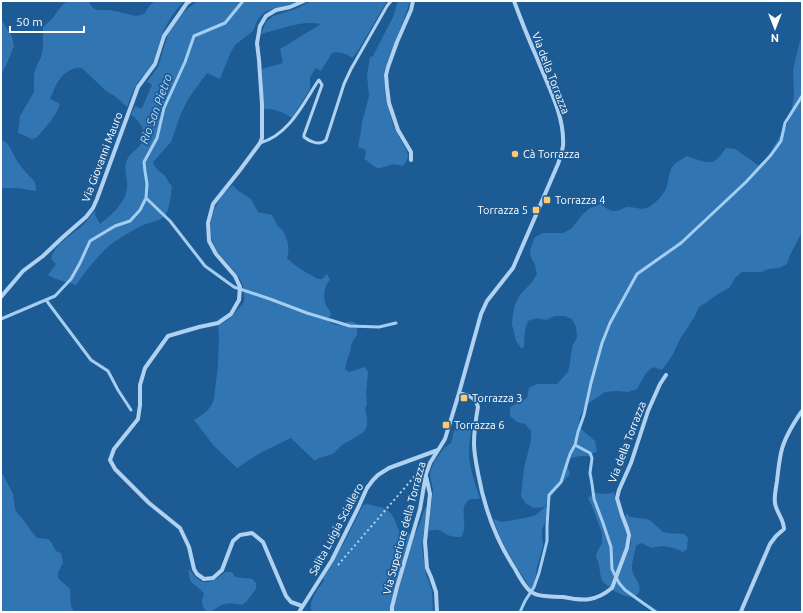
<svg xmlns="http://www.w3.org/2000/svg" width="803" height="613" font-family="Ubuntu,sans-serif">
<rect width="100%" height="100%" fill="#1d5b95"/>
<!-- green -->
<path fill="#3175b3" d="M 68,1 L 88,1 L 93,8 L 97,10 L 110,10 L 136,16 L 144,14 L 150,5 L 155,1 L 184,1 C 174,12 166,23 161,38 C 157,47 156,56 152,64 C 148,71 142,76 138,82 C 133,89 130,99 127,107 L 116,97 L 106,91 L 83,69 C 79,67 77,68 73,69 C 59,74 56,86 50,99 L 60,104 C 56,117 45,128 36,138 L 32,139 L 18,133 L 20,116 L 34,92 L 34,74 L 37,65 L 41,57 L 43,48 L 43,27 L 51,20 L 63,4 Z
M 198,1 L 298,1 L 292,4 L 275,8 L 265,12 L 258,19 L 253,31 L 235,45 L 230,54 L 220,79 L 207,73 L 188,99 L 180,116 L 171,142 L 153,162 C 156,170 158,170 164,175 C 167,178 168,183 172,186 C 171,194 170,209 165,216 C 160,221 146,223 139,227 C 130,232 119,238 110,245 C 97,256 86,271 76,285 L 56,279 L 48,275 L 56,264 L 51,259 C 55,242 75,234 86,222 C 89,218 92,214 96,210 L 95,215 L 100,224 C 113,214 129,200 127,182 C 126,173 124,169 127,160 C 130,153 137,150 141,144 C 148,133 140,120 131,115 L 135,106 L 141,109 L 142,108 L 152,85 L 147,82 L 158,67 L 169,31 L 177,19 L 187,9 Z
M 311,1 L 387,1 L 359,49 L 353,58 C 346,54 340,51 332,53 L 321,71 L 316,68 L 310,77 L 310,89 L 292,118 C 281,111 276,109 264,109 L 262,69 L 283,63 L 280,49 L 321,24 C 301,20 281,29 261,34 L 266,22 L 273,16 L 296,9 Z
M 398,1 L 410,1 L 407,11 L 390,55 L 384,72 L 384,81 L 388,105 L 393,125 L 398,135 L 406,149 L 408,155 L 407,160 L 403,166 C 399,165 395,164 390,165 C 386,166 382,168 378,168 C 373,167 369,161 364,159 C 368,150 366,149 358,147 L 361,131 L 362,122 L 369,96 L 367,75 L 370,57 L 373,56 L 393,17 Z
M 1,19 L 12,37 L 14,46 L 7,63 L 1,75 Z
M 802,40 L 802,232 L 790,255 L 787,264 L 779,268 L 769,269 L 761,272 L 742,272 L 735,278 L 730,287 L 715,296 L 707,302 L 699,307 L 695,316 L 680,339 L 672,356 L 662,370 L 653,367 L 646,373 L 637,389 L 628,392 L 618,391 L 605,392 L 589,403 L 583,410 L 579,419 L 580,428 L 595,441 L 597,451 L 589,456 L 580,456 L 570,458 L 567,465 L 570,474 L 552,495 L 545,506 L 548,510 L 546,520 L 542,530 L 542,535 L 543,546 L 537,567 L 535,580 L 535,589 L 533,590 L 530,588 L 511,558 L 499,535 L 493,519 L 502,522 L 530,517 L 536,515 L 545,507 L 534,508 L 526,504 L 521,496 L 523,477 L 524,468 L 531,441 L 531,431 L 525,424 L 517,422 L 510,416 L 510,407 L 527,398 L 529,388 L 537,384 L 557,384 L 568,372 L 570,363 L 571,354 L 573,345 L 577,337 L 576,327 L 572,319 L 564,316 L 555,316 L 546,320 L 537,318 L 528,321 L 525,330 L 524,346 L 522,349 L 516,341 L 512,324 L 513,314 L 515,305 L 519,296 L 532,282 L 537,274 L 535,265 L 531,257 L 530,250 L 535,237 L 543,233 L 563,233 L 571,229 L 583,214 L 590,208 L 599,205 L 600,203 C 607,209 611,213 620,210 C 622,209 625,207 628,207 C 634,207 641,210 647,208 C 654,205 666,193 667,185 C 669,180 669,172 672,167 C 676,162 682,159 687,156 C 693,158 705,163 712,162 C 718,160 722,153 726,148 L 735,149 L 761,167 L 787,125 L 791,115 L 794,95 L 793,70 L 800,41 Z
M 1,139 L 8,144 L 17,161 L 23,169 L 35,182 L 36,191 L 17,188 L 1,188 Z
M 233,185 L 237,190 L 251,199 L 258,212 C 262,214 267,213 272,215 C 274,218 275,222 278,226 C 280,229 283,230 284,233 C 288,241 290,249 287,258 C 296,267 307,273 318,279 L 322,279 L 327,274 L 330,280 C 324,286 322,299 327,307 C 329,310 331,311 331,315 L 327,319 C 331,324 336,326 342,325 C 344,324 346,322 348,322 C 352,321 354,322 357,324 L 357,335 L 351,344 L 351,349 L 346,363 L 345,369 L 349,372 L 365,367 L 368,372 L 366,394 L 367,404 L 365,409 L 367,419 L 367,425 L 365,430 L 361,434 L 342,445 L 334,453 L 330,455 L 319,458 L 315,461 L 291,438 L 260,453 L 237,468 L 214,446 L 194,420 C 203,415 211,409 214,399 L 218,365 L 219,337 L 218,326 C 227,321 233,316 239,308 C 241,306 244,303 244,301 C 245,299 244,296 244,294 C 244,273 222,263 214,245 C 206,229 212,210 222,196 C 225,192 229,188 233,185 Z
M 459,421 L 472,425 C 471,434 469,443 469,453 C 469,467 476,486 480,499 C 477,499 473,499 471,499 C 456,505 470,525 461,537 C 458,537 454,537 451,536 C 440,533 443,527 429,531 L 430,513 L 433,490 L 430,475 L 431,469 L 434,462 L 444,448 L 451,443 L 454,431 Z
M 1,471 L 13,494 L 15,509 L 18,514 L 25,522 L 31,531 L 37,538 L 48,539 L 51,542 L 56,551 L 61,553 L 63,563 L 58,572 L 58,578 L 70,589 L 71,606 L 74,612 L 1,612 Z
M 614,492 C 616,505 622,516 625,528 C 630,547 617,570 610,587 C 596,580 603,570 596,557 L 597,552 L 602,543 L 602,533 L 592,506 L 588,498 L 594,493 L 608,494 Z
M 368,504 C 373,506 377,506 381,507 C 394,511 395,522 400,533 L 410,534 L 416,532 L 420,523 L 425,508 L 427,506 L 422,548 L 426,574 L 432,591 L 433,612 L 312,612 C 307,603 318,588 324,581 L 323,578 L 344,543 L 363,505 Z
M 626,513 L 630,517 L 647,519 L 651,521 L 663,532 L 668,533 L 684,534 L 688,538 L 687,549 L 683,552 C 673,547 664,544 652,548 L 641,543 L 636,546 C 635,553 632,560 632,568 C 632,575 637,579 639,585 C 640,588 640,592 638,594 C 632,601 621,594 614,591 L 614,588 L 631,544 L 631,535 L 629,527 L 625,518 Z
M 189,569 C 192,572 194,577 198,579 C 207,587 218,578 225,572 L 232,572 L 235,577 L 252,579 L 256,583 L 256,589 L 246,602 L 242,605 C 237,604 230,603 225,604 C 219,605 215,611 207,612 C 201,606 201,601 204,594 C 196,582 188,587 189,569 Z"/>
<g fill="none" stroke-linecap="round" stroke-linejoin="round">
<!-- stream -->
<path stroke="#a3cdf1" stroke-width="3" d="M 146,198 L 170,221 L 205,266 L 234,287 L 270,299 L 307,313 L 350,326 L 379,327 L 396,323
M 46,300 L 91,360 L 108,371 L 118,390 L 131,410
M 1,319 L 55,296 L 71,279 L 80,263 L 90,241 L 115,226 L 130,221 L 140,210 L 146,198 L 147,184 L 145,171 L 144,162 L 157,138 L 164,108 L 185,62 L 194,36 L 225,23 L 243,1
M 575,445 L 590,453 L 592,458 L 590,473 L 592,484 L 594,499 L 603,523 L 611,547 L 612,569 L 619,583 L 625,590 L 643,603 L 656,612
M 520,612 L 525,601 L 534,587 L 539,573 L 547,541 L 547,526 L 549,495 L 561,482 L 570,454 L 575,445 L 578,432 L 584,415 L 591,383 L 602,343 L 610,323 L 637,274 L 654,262 L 681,243 L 746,182 L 771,155 L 781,141 L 785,123 L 802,96"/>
<!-- path -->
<path stroke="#b0d1ef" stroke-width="2" stroke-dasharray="2 3" stroke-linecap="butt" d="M 338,565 L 420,470"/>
<!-- lane -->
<path stroke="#b0d1ef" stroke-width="3" d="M 260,143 C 289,135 303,104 318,81 L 319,80 L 322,85 L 304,135 L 304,137 C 310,142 320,146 326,140 L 344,84 L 351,69 L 387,6 L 391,1"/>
<!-- street -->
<path stroke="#b0d1ef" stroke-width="4" d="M 411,160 L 411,152 L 398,130 L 389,103 L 387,87 L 386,75 L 388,67 L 397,42 L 411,10 L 413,1
M 1,297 L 23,271 L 43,256 L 63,237 L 86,217 L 93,208 L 97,199 L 138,87 L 155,64 L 164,36 L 187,3 L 190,1
M 459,393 C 469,396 475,396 478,407 C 476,418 474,431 474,443 C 474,453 476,463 478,473 C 484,507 496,540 515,569 C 519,576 526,590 533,593 C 542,598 554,596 563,597 C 583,601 595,602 612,588 L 627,548 L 629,535 L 627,528 L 622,515 L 617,498 L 619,490 L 631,463 L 648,411 L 660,384 L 666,375
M 426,476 L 430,494 L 425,542 L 427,568 L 431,577 L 436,592 L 437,612
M 302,606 L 291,602 L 286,596 L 263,542 L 252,533 L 240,535 L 233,541 L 222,570 L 213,578 L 204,579 L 197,574 L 194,569 L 189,547 L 180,528 L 149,503 L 115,469 L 110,460 L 114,449 L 138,419 L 140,405 L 140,385 L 145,368 L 168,336 L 199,327 L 218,323 L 231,314 L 239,300 L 240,287 L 235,276 L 216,254 L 209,241 L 208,223 L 213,204 L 240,170 L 260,143 L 262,138 L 262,104 L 259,60 L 257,43 L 260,26 L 266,16 L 276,10 L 290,7 L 304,1
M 299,612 L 332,560 L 358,508 L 367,488 L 373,480 L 378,475 L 389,468 L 438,450
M 392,612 L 392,607 L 397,587 L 420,509 L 426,474 L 430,463 L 445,439 L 459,393 L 481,314 L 487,301 L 513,268 L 558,164 C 560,159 562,152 563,146 C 565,116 548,86 537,58 C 529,40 521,20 514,1
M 741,612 L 742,609 L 770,544 L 776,536 L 784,529 C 784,519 776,512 775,503 C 774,496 776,488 777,481 C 778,472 779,462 781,453 C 784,438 793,424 802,411"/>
</g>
<!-- markers -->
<g fill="#feca6f" stroke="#1d5b95" stroke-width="1.5">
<circle cx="515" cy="154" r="4"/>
<rect x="543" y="196" width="8" height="8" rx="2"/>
<rect x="532" y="206" width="8" height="8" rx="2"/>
<rect x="460" y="394" width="8" height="8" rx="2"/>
<rect x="442" y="421" width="8" height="8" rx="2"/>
</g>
<g text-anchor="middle" stroke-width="3.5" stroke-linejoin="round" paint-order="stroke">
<!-- street labels -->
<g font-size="11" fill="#fff" stroke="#1d5b95">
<text transform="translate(551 73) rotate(69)" y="4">Via della Torrazza</text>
<text transform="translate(102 157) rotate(-69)" y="4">Via Giovanni Mauro</text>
<text transform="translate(627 442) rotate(-69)" y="4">Via della Torrazza</text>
<text transform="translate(404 528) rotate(-75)" y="4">Via Superiore della Torrazza</text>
<text transform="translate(336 529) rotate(-62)" y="4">Salita Luigia Sciallero</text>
</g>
<!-- poi labels -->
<g font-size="11" fill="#fff" stroke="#1d5b95" text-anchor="start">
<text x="523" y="158">Cà Torrazza</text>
<text x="555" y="204">Torrazza 4</text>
<text x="528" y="214" text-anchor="end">Torrazza 5</text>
<text x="472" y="402">Torrazza 3</text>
<text x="454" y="429">Torrazza 6</text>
</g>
<!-- water labels -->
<g font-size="12" font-style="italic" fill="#bcdbf6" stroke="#1d5b95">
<text transform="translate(156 109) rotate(-70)" y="4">Rio San Pietro</text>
</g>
</g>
<!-- border -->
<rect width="803" height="613" fill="none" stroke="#ffffff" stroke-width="4"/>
<!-- north arrow -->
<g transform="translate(775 28) rotate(180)" stroke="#1d5b95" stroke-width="3" paint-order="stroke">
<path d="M0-3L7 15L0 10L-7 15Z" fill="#ffffff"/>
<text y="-6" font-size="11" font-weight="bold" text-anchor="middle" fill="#ffffff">N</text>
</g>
<!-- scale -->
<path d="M10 26v6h74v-6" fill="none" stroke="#ffffff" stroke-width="2"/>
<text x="16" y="26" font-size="12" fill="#ffffff" stroke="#1d5b95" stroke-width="3" paint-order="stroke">50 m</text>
</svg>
